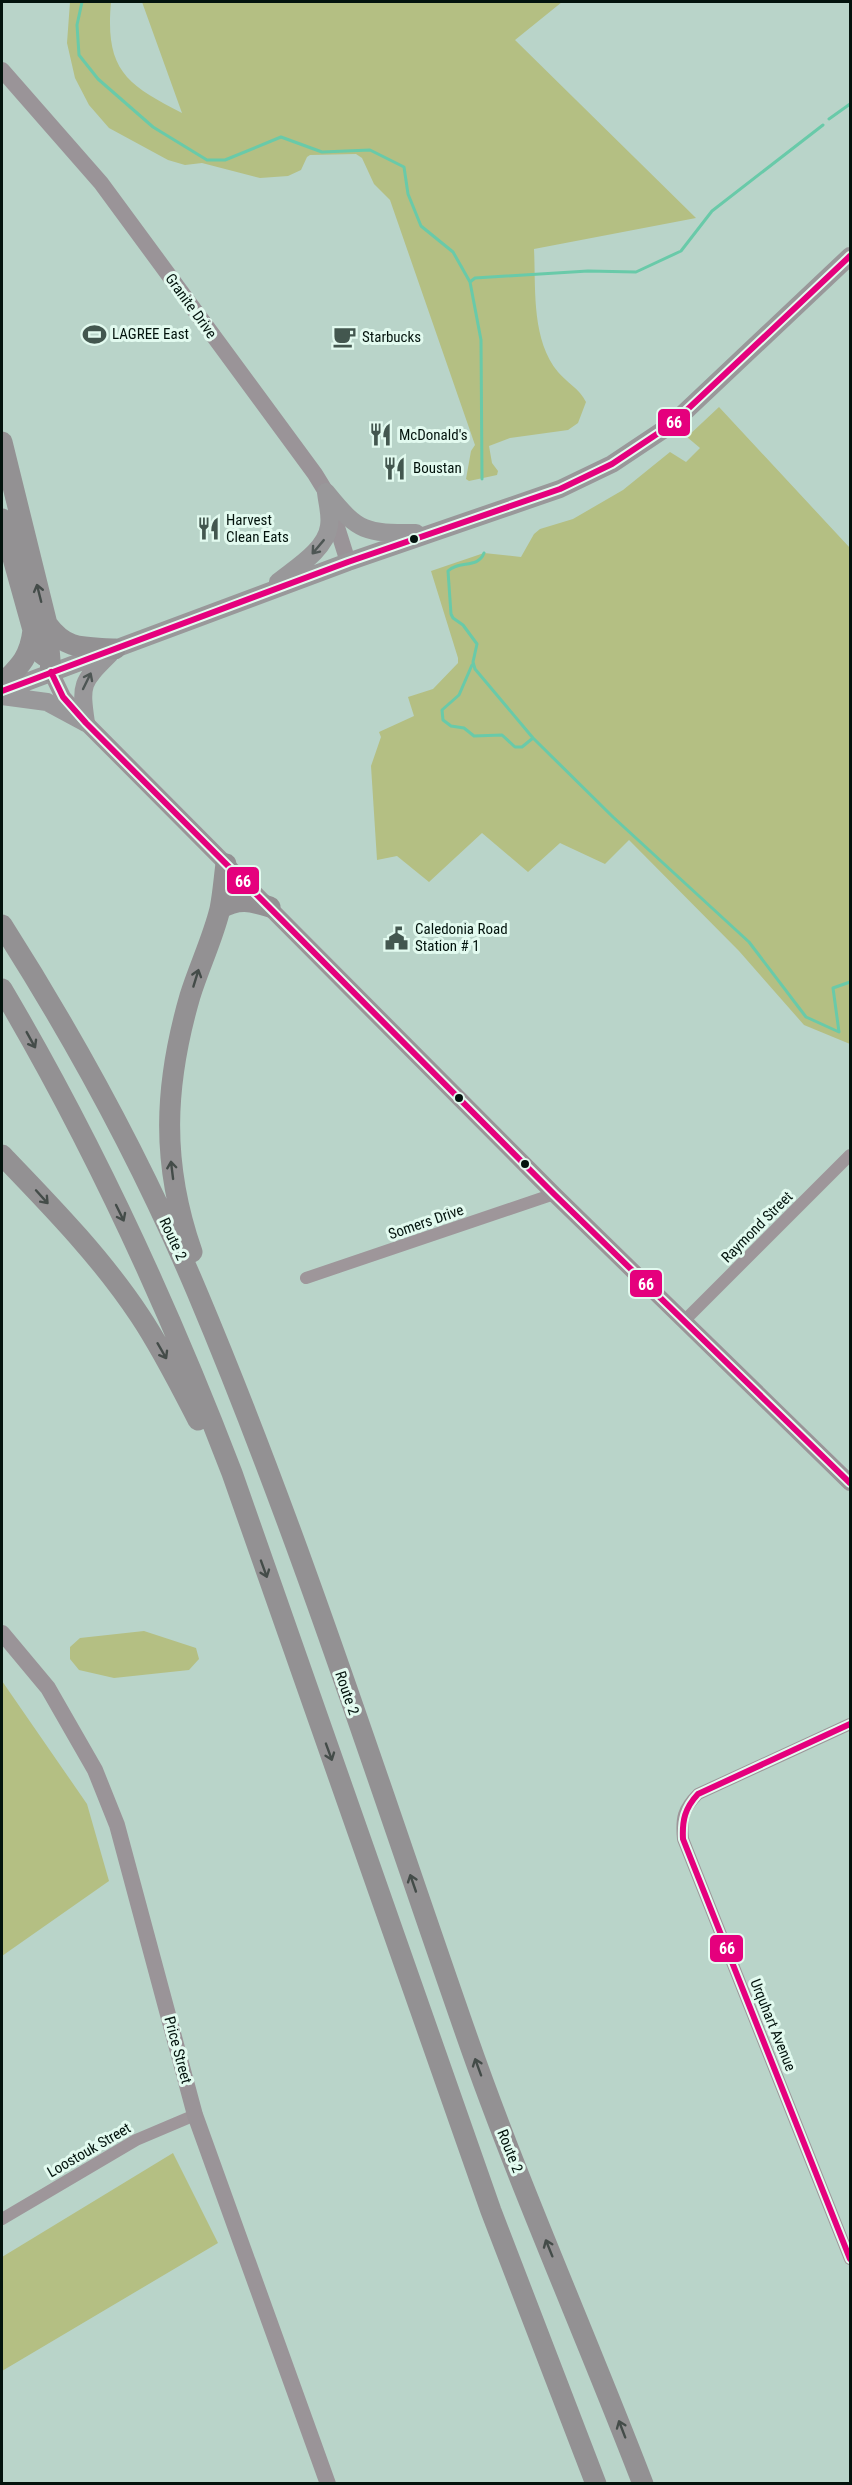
<svg xmlns="http://www.w3.org/2000/svg" width="852" height="2485" font-family="'Roboto Condensed',sans-serif">
<rect width="100%" height="100%" fill="#b9d4c9"/>
<!-- green -->
<path fill="#b4bf83" d="M 70,2 L 111,2 C 105,69 125,84 182,113 L 142,2 L 562,2 L 515,40 L 696,218 L 534,249 C 536,289 531,339 558,372 C 567,383 579,388 586,402 L 578,423 L 568,430 L 510,438 L 489,446 L 492,463 L 498,471 L 497,475 L 469,481 L 466,479 L 471,451 L 475,445 L 390,200 L 374,184 L 362,158 L 356,154 L 310,155 L 307,157 L 301,170 L 288,176 L 260,178 L 202,163 L 185,165 L 168,160 L 109,128 L 89,105 L 75,78 L 67,43 Z
M 719,407 L 850,548 L 850,1044 L 804,1025 L 739,951 L 629,840 L 605,864 L 560,843 L 528,872 L 482,833 L 429,882 L 397,856 L 377,860 L 371,766 L 381,737 L 379,732 L 414,716 L 408,697 L 433,689 L 458,663 L 458,658 L 431,571 L 484,553 L 521,557 L 534,534 L 540,529 L 573,519 L 623,490 L 670,452 L 686,462 L 700,448 L 687,437 Z
M 144,1631 L 196,1648 L 199,1659 L 189,1670 L 114,1678 L 79,1670 L 70,1659 L 70,1647 L 80,1638 Z
M 2,1681 L 87,1804 L 109,1881 L 2,1956 Z
M 173,2153 L 218,2243 L 2,2371 L 2,2257 Z"/>
<g fill="none" stroke-linecap="round" stroke-linejoin="round">
<!-- stream -->
<path stroke="#69caa9" stroke-width="3" d="M 82,2 L 77,25 L 79,55 L 98,79 L 153,127 L 207,160 L 225,160 L 281,137 L 322,152 L 370,150 L 404,167 L 408,194 L 421,226 L 453,252 L 470,282 L 481,340 L 482,479
M 829,119 L 850,104
M 470,282 L 475,278 L 588,271 L 636,272 L 681,251 L 712,211 L 823,125
M 484,553 C 478,569 459,560 448,571 L 451,614 L 453,618 L 463,625 L 477,644 L 473,662 L 475,669 L 533,738 L 613,817 L 749,942 L 806,1017 L 839,1032 L 833,988 L 850,982
M 472,665 L 459,695 L 442,710 L 443,720 L 451,726 L 464,728 L 474,736 L 502,735 L 515,747 L 522,747 L 533,738"/>
<!-- street -->
<path stroke="#9e969a" stroke-width="12" d="M 306,1278 L 554,1194
M 685,1320 L 850,1155
M 850,1724 L 698,1794 C 683,1809 681,1818 683,1839 L 850,2259
M 2,2219 L 136,2140 L 195,2115"/>
<!-- secondary -->
<path stroke="#9a9498" stroke-width="16" d="M 2,70 L 101,183 L 315,474 L 326,492 L 348,562
M 51,672 L 63,697 L 86,723 L 554,1194 L 850,1483
M 2,1633 L 48,1688 L 95,1770 L 117,1825 L 195,2115 L 328,2484"/>
<!-- primary -->
<path stroke="#99989a" stroke-width="18" d="M 326,492 C 359,533 365,533 416,533
M 278,582 C 295,568 326,550 329,526 C 331,515 327,503 326,492
M 2,691 L 348,562 L 560,489 L 612,464 L 672,424 L 850,256
M 2,696 L 47,702 L 86,723
M 86,723 C 80,683 82,682 110,654"/>
<!-- highway -->
<path stroke="#939193" stroke-width="21" d="M 2,442 L 47,624 L 51,672
M 2,519 L 33,630 L 43,655
M 47,624 C 67,651 83,647 115,649
M 2,684 C 20,666 30,657 33,630
M 220,909 C 238,898 251,901 270,907
M 2,925 C 76,1041 143,1164 197,1292 C 299,1534 379,1785 466,2034 C 519,2186 585,2333 643,2484
M 2,989 C 93,1143 168,1306 232,1473 L 491,2211 L 596,2484
M 2,1155 C 50,1205 101,1257 140,1316 C 162,1349 180,1385 198,1420
M 192,1252 C 161,1163 164,1086 190,996 C 199,967 213,938 220,909 C 223,894 224,879 226,864"/>
<defs>
<path id="bus-1" d="M 51,672 L 63,697 L 86,723 L 554,1194 L 850,1483
M 2,691 L 348,562 L 560,489 L 612,464 L 672,424 L 850,256
M 850,1724 L 698,1794 C 685,1808 682,1820 683,1839 L 850,2259"/>
</defs>
<!-- bus-1 casing -->
<use href="#bus-1" stroke="#e2faef" stroke-width="10"/>
<!-- bus-1 -->
<use href="#bus-1" stroke="#e5007d" stroke-width="6"/>
</g>
<!-- one-way arrows -->
<defs><path id="oneway-shaft" d="M-6 0H5M1.5-3L5.5 0L1.5 3" fill="none" stroke-width="1.6" stroke-linecap="round" stroke-linejoin="round" transform="scale(1.5)"/></defs>
<g stroke="#4e5654">
<use href="#oneway-shaft" transform="translate(318 547) rotate(130)"/>
<use href="#oneway-shaft" transform="translate(87 681) rotate(-64)"/>
</g>
<g stroke="#444c49">
<use href="#oneway-shaft" transform="translate(39 593) rotate(-104)"/>
<use href="#oneway-shaft" transform="translate(196 978) rotate(-73)"/>
<use href="#oneway-shaft" transform="translate(31 1040) rotate(61)"/>
<use href="#oneway-shaft" transform="translate(172 1170) rotate(-97)"/>
<use href="#oneway-shaft" transform="translate(42 1197) rotate(48)"/>
<use href="#oneway-shaft" transform="translate(120 1213) rotate(64)"/>
<use href="#oneway-shaft" transform="translate(162 1351) rotate(60)"/>
<use href="#oneway-shaft" transform="translate(264 1569) rotate(70)"/>
<use href="#oneway-shaft" transform="translate(329 1752) rotate(70)"/>
<use href="#oneway-shaft" transform="translate(413 1883) rotate(-109)"/>
<use href="#oneway-shaft" transform="translate(478 2067) rotate(-110)"/>
<use href="#oneway-shaft" transform="translate(549 2248) rotate(-112)"/>
<use href="#oneway-shaft" transform="translate(622 2429) rotate(-111)"/>
</g>
<!-- icons -->
<defs>
<symbol id="stadium-bare" viewBox="-9 -9 18 18"><path d="M0-5a6.5 5 0 1 0 0 10a6.5 5 0 1 0 0-10ZM-3.5-1.8h7v3.6h-7Z" fill="#43574f" stroke="#e2faef" stroke-width="2.5" paint-order="stroke"/></symbol>
<symbol id="cafe-bare" viewBox="-9 -9 18 18"><path d="M-5.5-4.5H6V0H3Q3 3.5 0 3.5H-2.5Q-5.5 3.5-5.5 0ZM3-3.2v2h1.7v-2ZM-6 4.5H4V6H-6Z" fill="#43574f" stroke="#e2faef" stroke-width="2.5" paint-order="stroke"/></symbol>
<symbol id="restaurant-bare" viewBox="-9 -9 18 18"><path d="M-5-6h1v4h1v-4h1v4h1v-4h1v5L-1.5 .5V6h-2V.5L-5-1ZM5-6V6H3V1.5H1.5Q1.5-4 5-6Z" fill="#43574f" stroke="#e2faef" stroke-width="2.5" paint-order="stroke"/></symbol>
<symbol id="civic-bare" viewBox="-9 -9 18 18"><path d="M-.6-6.5H3V-4.5H.6V-3L4-1V1h2V6H-6V1h2V-1L-.6-3ZM-1.2 2.5V6h2.4V2.5Z" fill="#43574f" stroke="#e2faef" stroke-width="2.5" paint-order="stroke"/></symbol>
</defs>
<g fill-rule="evenodd">
<use href="#stadium-bare" x="78" y="318" width="33" height="33"/>
<use href="#cafe-bare" x="328" y="320" width="33" height="33"/>
<use href="#restaurant-bare" x="364" y="418" width="33" height="33"/>
<use href="#restaurant-bare" x="378" y="452" width="33" height="33"/>
<use href="#restaurant-bare" x="192" y="512" width="33" height="33"/>
<use href="#civic-bare" x="380" y="922" width="33" height="33"/>
</g>
<!-- markers -->
<g fill="#03130d" stroke="#e2faef" stroke-width="2">
<circle cx="414" cy="539" r="5"/>
<circle cx="459" cy="1098" r="5"/>
<circle cx="525" cy="1164" r="5"/>
</g>
<g text-anchor="middle" stroke-width="6" stroke-linejoin="round" paint-order="stroke">
<!-- street labels -->
<g font-size="15" fill="#03130d" stroke="#e2faef">
<text transform="translate(191 306) rotate(54)" y="5">Granite Drive</text>
<text transform="translate(426 1222) rotate(-19)" y="5">Somers Drive</text>
<text transform="translate(757 1227) rotate(-45)" y="5">Raymond Street</text>
<text transform="translate(173 1239) rotate(65)" y="5">Route 2</text>
<text transform="translate(347 1693) rotate(71)" y="5">Route 2</text>
<text transform="translate(773 2025) rotate(68)" y="5">Urquhart Avenue</text>
<text transform="translate(178 2050) rotate(75)" y="5">Price Street</text>
<text transform="translate(89 2150) rotate(-30)" y="5">Loostouk Street</text>
<text transform="translate(510 2151) rotate(68)" y="5">Route 2</text>
</g>
<!-- poi labels -->
<g font-size="15" fill="#03130d" stroke="#e2faef" text-anchor="start">
<text x="112" y="339">LAGREE East</text>
<text x="362" y="342">Starbucks</text>
<text x="399" y="440">McDonald's</text>
<text x="413" y="473">Boustan</text>
<text x="226" y="525">Harvest<tspan x="226" dy="17">Clean Eats</tspan></text>
<text x="415" y="934">Caledonia Road<tspan x="415" dy="17">Station # 1</tspan></text>
</g>
</g>
<g stroke="#e2faef" stroke-width="2">
<rect x="657" y="408" width="34" height="29" rx="6" fill="#e5007d"/>
<rect x="226" y="866" width="34" height="29" rx="6" fill="#e5007d"/>
<rect x="629" y="1269" width="34" height="29" rx="6" fill="#e5007d"/>
<rect x="709" y="1934" width="35" height="29" rx="6" fill="#e5007d"/>
</g>
<g font-size="16" text-anchor="middle" font-weight="bold" fill="#fff">
<text x="674" y="428">66</text>
<text x="243" y="887">66</text>
<text x="646" y="1290">66</text>
<text x="727" y="1954">66</text>
</g>
<!-- border -->
<rect width="852" height="2485" fill="none" stroke="#03130d" stroke-width="6"/>
</svg>
